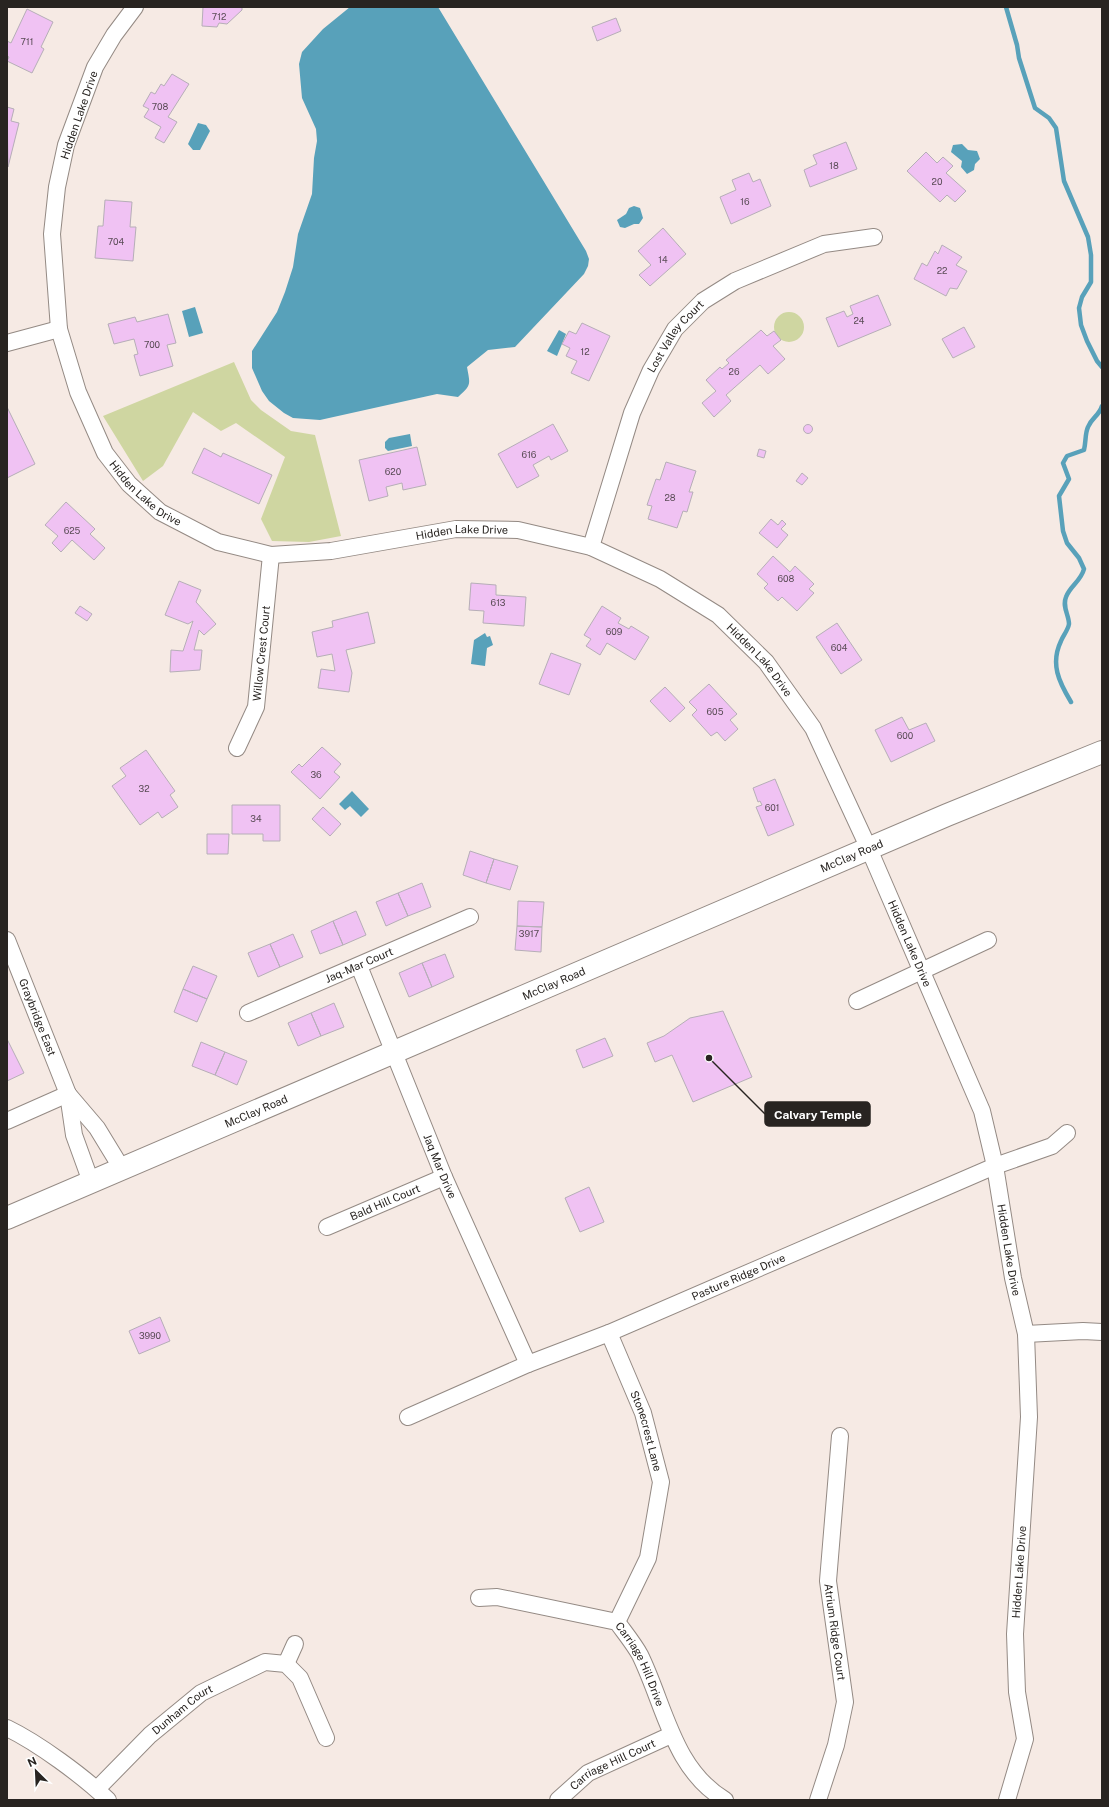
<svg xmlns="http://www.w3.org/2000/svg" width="1109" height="1807" font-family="'Public Sans',sans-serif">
<rect width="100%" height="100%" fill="#f6eae4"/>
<!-- green -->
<path fill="#cfd6a1" d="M774 327a15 15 0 1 1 30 0a15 15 0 1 1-30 0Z
M 234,362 L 251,400 L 261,410 L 291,431 L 315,435 L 341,536 L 309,542 L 272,541 L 261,519 L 285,457 L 236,423 L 221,431 L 193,412 L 163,466 L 143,481 L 103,416 Z"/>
<!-- water -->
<path fill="#58a1ba" d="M 350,7 L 438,7 L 586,251 L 589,259 L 588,266 L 584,274 L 515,347 L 488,350 L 467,367 C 470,384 472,385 458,397 L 437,394 L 320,420 L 293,418 L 284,413 L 269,401 L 262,391 L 252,368 L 252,351 L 277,312 L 285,292 L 293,267 L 298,234 L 312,194 L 314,158 L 317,141 L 316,129 L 302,98 L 299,64 L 302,52 L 323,29 Z
M 198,123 L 206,125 L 210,131 L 200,150 L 193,150 L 188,144 Z
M 962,144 L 968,150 L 977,151 L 980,159 L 975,164 L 974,170 L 967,174 L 961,167 L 962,161 L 951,152 L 953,145 Z
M 634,206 L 640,208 L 643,218 L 639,224 L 634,224 L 625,228 L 620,227 L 617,220 L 626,214 L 629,208 Z
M 195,307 L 203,333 L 189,337 L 182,311 Z
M 559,330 L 566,334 L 557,356 L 547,351 Z
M 410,434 L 412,446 L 388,451 L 385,448 L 385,442 L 389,438 Z
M 485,633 L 487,637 L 490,636 L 493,645 L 487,648 L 485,666 L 471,664 L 474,640 Z
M 352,791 L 369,809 L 361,817 L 350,806 L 345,810 L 339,804 Z"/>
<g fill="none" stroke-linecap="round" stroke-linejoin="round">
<!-- stream -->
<path stroke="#58a1ba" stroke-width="4.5" d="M 1006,7 L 1017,45 L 1019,58 L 1035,108 L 1049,118 L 1056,128 L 1064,181 L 1088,237 L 1091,255 L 1091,282 L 1082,297 L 1079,308 L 1081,325 L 1087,341 L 1097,361 L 1102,367
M 1071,702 C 1059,682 1050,664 1061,641 C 1063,636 1068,630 1069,624 C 1069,615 1062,607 1066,597 C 1070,586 1081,581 1084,569 L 1079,558 L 1067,543 L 1063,531 L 1059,496 L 1069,479 L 1063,463 L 1067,456 L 1084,450 C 1086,442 1085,433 1088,427 C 1092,417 1099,416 1102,406"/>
</g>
<!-- building -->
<path fill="#f0c2f3" stroke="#b6aeb7" d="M 203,7 L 242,7 L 242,10 L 227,24 L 219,23 L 217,27 L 202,26 Z
M 27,9 L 53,22 L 41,47 L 44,49 L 32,73 L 7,61 L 9,57 L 7,56 L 7,41 L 11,43 Z
M 616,18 L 621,31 L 597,41 L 592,27 Z
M 172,74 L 189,84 L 168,117 L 177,122 L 164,143 L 155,138 L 161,127 L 144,117 L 149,109 L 143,106 L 151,92 L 155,94 L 161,84 L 164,86 Z
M 7,107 L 14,109 L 11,121 L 19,123 L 8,167 Z
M 846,142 L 857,169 L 810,187 L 804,170 L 817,164 L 813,155 Z
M 926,152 L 937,163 L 943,157 L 953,166 L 946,173 L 966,191 L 955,202 L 947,195 L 940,202 L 907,171 Z
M 749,173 L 753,182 L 760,179 L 771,206 L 731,224 L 720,197 L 736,190 L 732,180 Z
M 105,200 L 132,202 L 130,227 L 136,227 L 133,261 L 95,258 L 98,226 L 103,226 Z
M 663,228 L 686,254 L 650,286 L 639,275 L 651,265 L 638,251 Z
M 942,245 L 962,257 L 956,265 L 967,271 L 957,289 L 950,288 L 946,296 L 914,279 L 922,263 L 927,266 L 935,251 L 938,254 Z
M 878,295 L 891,325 L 838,347 L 826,318 L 844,311 L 847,317 L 853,314 L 850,306 Z
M 168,314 L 176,343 L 167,345 L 173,366 L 140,376 L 134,355 L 138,354 L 134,339 L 114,344 L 108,324 L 135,317 L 137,322 Z
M 582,323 L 610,336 L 589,381 L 571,373 L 577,361 L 566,356 L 570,348 L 562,344 L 569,331 L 576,334 Z
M 964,327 L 975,347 L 953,358 L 942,339 Z
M 761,330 L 767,336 L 774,331 L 781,340 L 773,346 L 785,359 L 768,374 L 760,365 L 726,395 L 731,401 L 714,417 L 702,403 L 716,391 L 706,380 L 720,367 L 722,369 L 729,363 L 726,360 Z
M 7,407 L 35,464 L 7,478 Z
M 553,424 L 568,451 L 551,460 L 549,456 L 533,465 L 539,476 L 517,488 L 498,454 Z
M803.5 429a4.5 4.5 0 1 1 9 0a4.5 4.5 0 1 1-9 0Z
M 417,447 L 426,485 L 403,490 L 402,483 L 386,487 L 388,496 L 369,501 L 359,460 Z
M 204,448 L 221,457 L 223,453 L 272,475 L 259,504 L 192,473 Z
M 759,449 L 766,451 L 764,458 L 757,456 Z
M 666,462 L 696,471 L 689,492 L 693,492 L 687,512 L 683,511 L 677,528 L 648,519 L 652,506 L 647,505 L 656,479 L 660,480 Z
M 802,473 L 808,478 L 802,485 L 796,481 Z
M 66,502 L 95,529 L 90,534 L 105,548 L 94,560 L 72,540 L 61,552 L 52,543 L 58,536 L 45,525 Z
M 771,519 L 778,525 L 782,520 L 786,524 L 781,529 L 788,535 L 777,548 L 759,533 Z
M 773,556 L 790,572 L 795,566 L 814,584 L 809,589 L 814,593 L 797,611 L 782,597 L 778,601 L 764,588 L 768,584 L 757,574 Z
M 179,581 L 201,590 L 196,602 L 216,624 L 204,635 L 199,630 L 194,650 L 202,650 L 200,670 L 170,672 L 171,650 L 183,651 L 193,621 L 188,624 L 165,615 Z
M 471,583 L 496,585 L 496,595 L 526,597 L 524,626 L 483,623 L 484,611 L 469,610 Z
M 80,606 L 92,614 L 87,621 L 75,613 Z
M 602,606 L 621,618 L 618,623 L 629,629 L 631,626 L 649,637 L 635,660 L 607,643 L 600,655 L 586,646 L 591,639 L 584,635 Z
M 368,612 L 375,643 L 346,650 L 352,673 L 349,692 L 318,688 L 321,669 L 335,671 L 332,654 L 317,657 L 312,632 L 333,627 L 332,621 Z
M 837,623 L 862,660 L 841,674 L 816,637 Z
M 551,653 L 581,664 L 569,695 L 539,684 Z
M 709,684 L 737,714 L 730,720 L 738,729 L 725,741 L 717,732 L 711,736 L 692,715 L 697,710 L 689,702 Z
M 665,687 L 685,708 L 670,722 L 650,701 Z
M 902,717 L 909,730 L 926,723 L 935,741 L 891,762 L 875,730 Z
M 322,747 L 341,764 L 334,772 L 340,777 L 320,799 L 291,772 L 299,764 L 302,767 Z
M 146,750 L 175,791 L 170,795 L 178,807 L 162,818 L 158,812 L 140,825 L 112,786 L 126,776 L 120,768 Z
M 775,779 L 794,825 L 768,836 L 756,807 L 762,805 L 760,801 L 758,802 L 753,788 Z
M 232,805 L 280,805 L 280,841 L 263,841 L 263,834 L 232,834 Z
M 323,807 L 341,824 L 330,836 L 312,819 Z
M 207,834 L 229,834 L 228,854 L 207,854 Z
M 470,851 L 494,859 L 486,883 L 463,875 Z
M 494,859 L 518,866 L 510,890 L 486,883 Z
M 422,883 L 431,907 L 408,916 L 398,893 Z
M 398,893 L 408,916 L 386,926 L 376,902 Z
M 518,901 L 544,902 L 542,927 L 517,926 Z
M 356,911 L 366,935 L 343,945 L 333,921 Z
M 333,921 L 343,945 L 320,954 L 311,931 Z
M 517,926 L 542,927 L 541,952 L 515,950 Z
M 293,934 L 303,957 L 280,967 L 270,944 Z
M 270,944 L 280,967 L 258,977 L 248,953 Z
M 445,954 L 454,977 L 432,987 L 422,963 Z
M 422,963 L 432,987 L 409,997 L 399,973 Z
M 193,966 L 217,976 L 207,999 L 183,989 Z
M 183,989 L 207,999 L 197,1022 L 174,1012 Z
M 334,1003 L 344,1027 L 321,1036 L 311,1013 Z
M 723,1011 L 752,1077 L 693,1102 L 672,1055 L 655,1062 L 647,1043 L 664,1036 L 690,1018 Z
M 311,1013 L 321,1036 L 298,1046 L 288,1023 Z
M 605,1038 L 613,1056 L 583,1068 L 576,1050 Z
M 7,1039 L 24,1073 L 7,1081 Z
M 201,1042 L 225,1052 L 215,1075 L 192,1066 Z
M 225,1052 L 247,1061 L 237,1085 L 215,1075 Z
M 589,1187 L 604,1222 L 580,1232 L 565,1198 Z
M 160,1317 L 170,1341 L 139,1354 L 129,1331 Z"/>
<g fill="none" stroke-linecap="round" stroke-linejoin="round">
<defs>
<g id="minor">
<path id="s1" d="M 135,7 L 114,35 L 95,67 L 66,145 L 57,187 L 52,234 L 59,329 L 78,392 L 105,453 L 129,484 L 160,512 L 218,542 L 271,555 L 331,551 L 456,529 L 518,530 L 591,547 L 660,579 L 718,615 L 766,662 L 813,728 L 869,849 L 982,1111 L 995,1166 L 1013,1278 L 1026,1334 L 1029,1417 L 1015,1634 L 1017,1692 L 1025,1739 L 1007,1800"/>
<path d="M 7,343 L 59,329"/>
<path id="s2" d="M 591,547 L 632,413 L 651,370 L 675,329 L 703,301 L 735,281 L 824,244 L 874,237"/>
<path id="s3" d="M 237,748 L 256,707 L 271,555"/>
<path id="s4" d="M 7,940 L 68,1094 L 74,1135 L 91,1182"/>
<path id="s5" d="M 359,966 L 444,1177 L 528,1364"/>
<path d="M 857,1001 L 988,940"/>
<path id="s6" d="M 248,1013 L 470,917"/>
<path d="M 68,1094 L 97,1128 L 122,1169"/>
<path d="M 7,1121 L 68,1094"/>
<path id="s7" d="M 327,1227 L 444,1177"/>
<path id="s8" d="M 609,1333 L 643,1413 L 661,1482 L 648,1558 L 617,1622"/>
<path d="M 1026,1334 L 1083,1331 L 1102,1332"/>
<path id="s9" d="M 408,1417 L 528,1364 L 609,1333 L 995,1166 L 1052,1146 L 1067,1133"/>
<path id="s10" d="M 479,1598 L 497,1597 L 617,1622 C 625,1633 634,1644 640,1655 C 665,1706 673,1769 725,1800"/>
<path d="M 286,1664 L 295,1644"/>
<path d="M 7,1728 C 38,1743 83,1776 108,1800"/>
<path id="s11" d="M 97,1789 L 150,1735 L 201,1693 L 265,1662 L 286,1664 L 300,1678 L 326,1738"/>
<path id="s12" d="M 558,1800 L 588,1773 L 671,1735"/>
<path d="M 818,1800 L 836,1745 L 845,1702 L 828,1581 L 840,1436"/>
</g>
<g id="secondary">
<path id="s13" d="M 7,1218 L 947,815 L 1102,752"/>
</g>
</defs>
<!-- minor casing -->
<use href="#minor" stroke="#948a84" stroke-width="18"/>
<!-- secondary casing -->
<use href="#secondary" stroke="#948a84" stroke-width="24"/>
<!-- minor -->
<use href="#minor" stroke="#fff" stroke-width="16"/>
<!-- secondary -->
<use href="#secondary" stroke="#fff" stroke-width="22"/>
</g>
<g text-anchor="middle" stroke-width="3" stroke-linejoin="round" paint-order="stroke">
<!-- number labels -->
<g font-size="9" fill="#5a4c56">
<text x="219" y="20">712</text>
<text x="27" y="45">711</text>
<text x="160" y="110">708</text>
<text x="834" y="169">18</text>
<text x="937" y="185">20</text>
<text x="745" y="205">16</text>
<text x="116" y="245">704</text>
<text x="663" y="263">14</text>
<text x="942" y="274">22</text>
<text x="859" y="324">24</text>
<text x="152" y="348">700</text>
<text x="585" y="355">12</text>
<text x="734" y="375">26</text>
<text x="529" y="458">616</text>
<text x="393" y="475">620</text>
<text x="670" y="501">28</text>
<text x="72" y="534">625</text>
<text x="786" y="582">608</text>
<text x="498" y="606">613</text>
<text x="614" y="635">609</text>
<text x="839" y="651">604</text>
<text x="715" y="715">605</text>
<text x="905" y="739">600</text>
<text x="316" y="778">36</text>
<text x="144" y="792">32</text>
<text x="772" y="811">601</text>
<text x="256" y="822">34</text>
<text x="529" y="937">3917</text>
<text x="150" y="1339">3990</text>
</g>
<!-- street labels -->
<g font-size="11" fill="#282421" stroke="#fff">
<text transform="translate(79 115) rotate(-71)" y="4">Hidden Lake Drive</text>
<text dy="4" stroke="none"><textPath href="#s2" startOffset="229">Lost Valley Court</textPath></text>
<text dy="4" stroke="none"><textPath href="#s1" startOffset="531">Hidden Lake Drive</textPath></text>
<text dy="4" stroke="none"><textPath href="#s1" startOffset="867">Hidden Lake Drive</textPath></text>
<text dy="4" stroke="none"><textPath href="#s3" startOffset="99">Willow Crest Court</textPath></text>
<text dy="4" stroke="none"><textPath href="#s1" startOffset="1204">Hidden Lake Drive</textPath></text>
<text dy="4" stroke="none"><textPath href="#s13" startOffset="919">McClay Road</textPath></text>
<text dy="4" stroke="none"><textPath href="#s1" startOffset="1527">Hidden Lake Drive</textPath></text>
<text dy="4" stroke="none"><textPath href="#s6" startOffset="121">Jaq-Mar Court</textPath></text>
<text dy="4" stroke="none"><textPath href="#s13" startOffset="595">McClay Road</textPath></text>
<text dy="4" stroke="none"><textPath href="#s4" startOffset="83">Graybridge East</textPath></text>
<text dy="4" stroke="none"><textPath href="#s13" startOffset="271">McClay Road</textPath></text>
<text dy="4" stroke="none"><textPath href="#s5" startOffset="216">Jaq Mar Drive</textPath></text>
<text dy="4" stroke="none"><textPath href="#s7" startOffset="63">Bald Hill Court</textPath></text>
<text dy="4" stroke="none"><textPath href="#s1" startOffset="1851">Hidden Lake Drive</textPath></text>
<text dy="4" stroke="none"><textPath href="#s9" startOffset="359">Pasture Ridge Drive</textPath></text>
<text dy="4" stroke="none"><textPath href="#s8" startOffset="105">Stonecrest Lane</textPath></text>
<text transform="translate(1019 1572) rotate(-86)" y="4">Hidden Lake Drive</text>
<text transform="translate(835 1632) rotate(82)" y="4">Atrium Ridge Court</text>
<text dy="4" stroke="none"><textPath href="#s10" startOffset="189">Carriage Hill Drive</textPath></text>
<text dy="4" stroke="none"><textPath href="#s11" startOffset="117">Dunham Court</textPath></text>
<text dy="4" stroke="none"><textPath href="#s12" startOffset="66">Carriage Hill Court</textPath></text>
</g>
</g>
<!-- callouts -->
<path fill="none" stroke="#282421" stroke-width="1.5" d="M709 1058L765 1114"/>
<circle fill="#282421" stroke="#fff" stroke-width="1.5" cx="709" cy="1058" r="4"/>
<rect fill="#282421" stroke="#282421" stroke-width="1.5" x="765" y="1102" width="105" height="24" rx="4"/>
<g font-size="12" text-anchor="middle" font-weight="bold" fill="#fff">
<text x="818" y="1119">Calvary Temple</text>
</g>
<!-- border -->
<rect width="1109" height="1807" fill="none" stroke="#282421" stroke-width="16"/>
<!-- north arrow -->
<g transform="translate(36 1771) rotate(336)" stroke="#ffffff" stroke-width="3" paint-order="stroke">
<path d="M0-3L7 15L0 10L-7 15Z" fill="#282421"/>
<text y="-6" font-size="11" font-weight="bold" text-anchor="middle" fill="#282421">N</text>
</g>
</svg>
